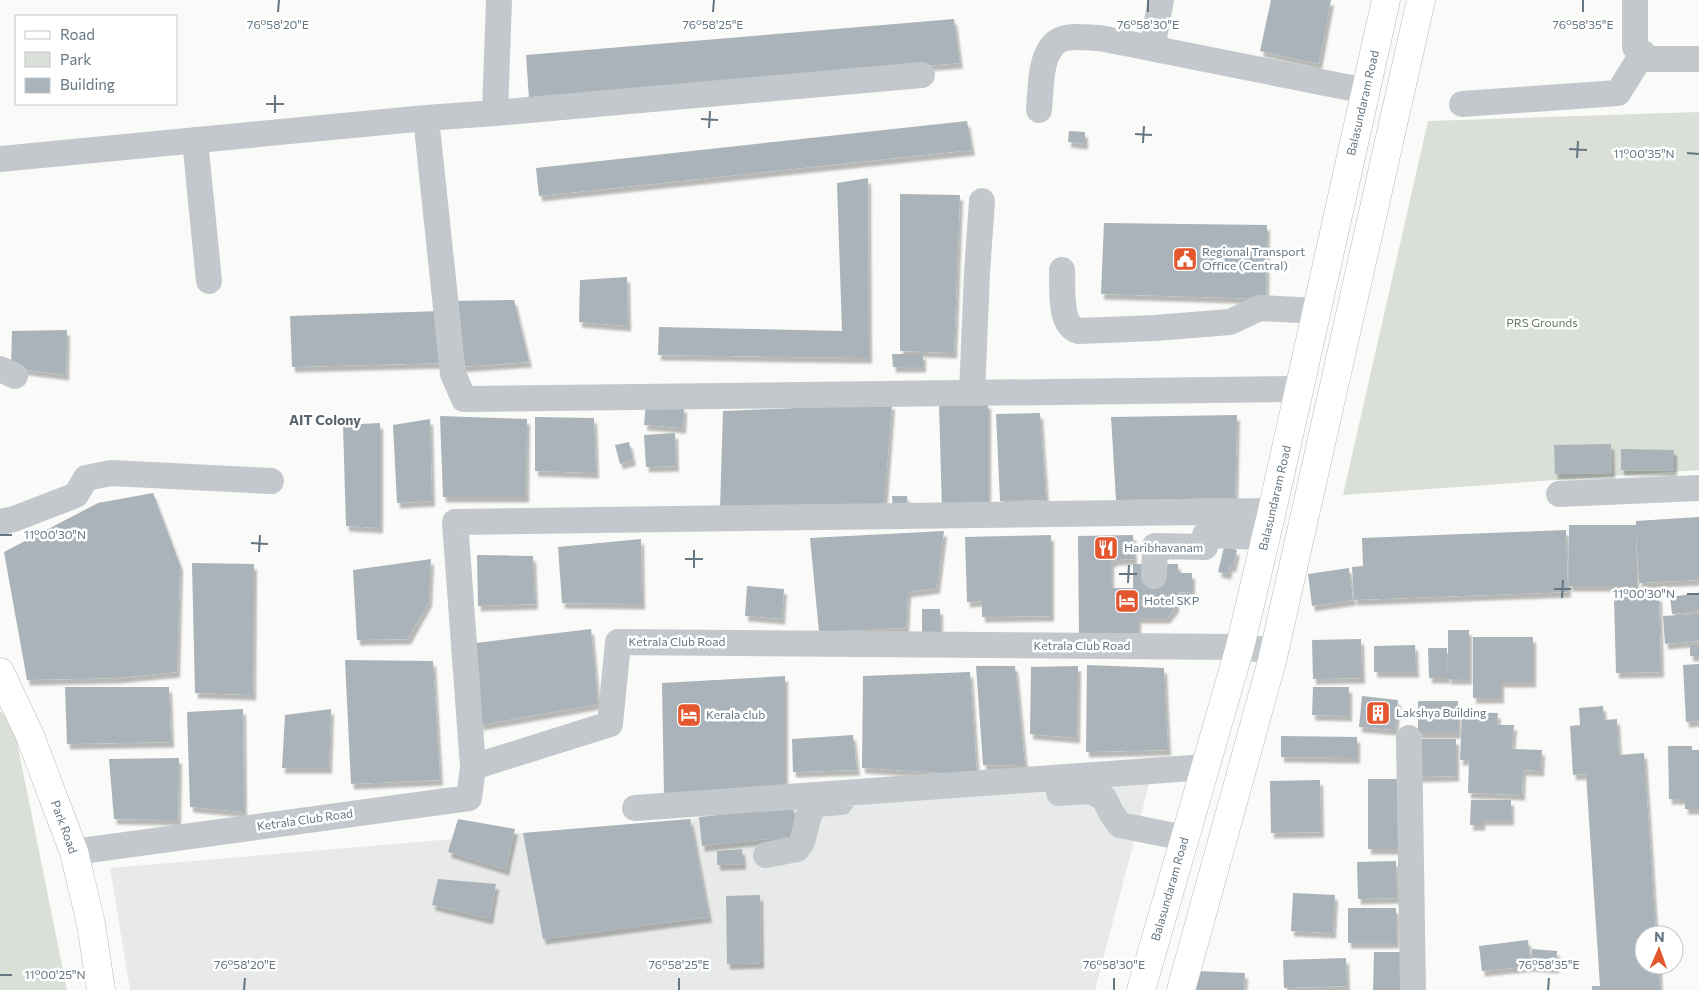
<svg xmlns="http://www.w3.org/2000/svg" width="1699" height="990" font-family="Commissioner,sans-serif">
<defs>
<filter id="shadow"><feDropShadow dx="3" dy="5.5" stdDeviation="1" flood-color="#0004"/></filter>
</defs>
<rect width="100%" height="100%" fill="#fafaf8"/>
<!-- built -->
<path fill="#e8e9e9" d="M 1150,780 L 1095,990 L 130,990 L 110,868 Z"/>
<!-- green -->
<path fill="#dadfd7" d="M 1699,112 L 1699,470 L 1343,495 L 1428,121 Z
M 0,711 L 13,722 L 67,990 L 0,990 Z"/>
<!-- building -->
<path fill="#aab3b9" filter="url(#shadow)" d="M 1271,0 L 1331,0 L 1319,64 L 1260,51 Z
M 954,19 L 960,63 L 529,99 L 526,55 Z
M 967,121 L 972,150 L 539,196 L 536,168 Z
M 1069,131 L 1085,132 L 1085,144 L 1068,142 Z
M 868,178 L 869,358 L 658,355 L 659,327 L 842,331 L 837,183 Z
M 900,194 L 960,195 L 954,353 L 900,351 Z
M 1104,223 L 1267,225 L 1266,299 L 1101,294 Z
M 627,277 L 628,326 L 579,322 L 580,280 Z
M 514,300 L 529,362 L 458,367 L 452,301 Z
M 441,311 L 443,363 L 292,367 L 290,316 Z
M 67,330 L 66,375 L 11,368 L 12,331 Z
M 892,354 L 923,354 L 923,367 L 893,367 Z
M 646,403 L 684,407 L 683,428 L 644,425 Z
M 939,403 L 988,403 L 988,512 L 942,511 Z
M 892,404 L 884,507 L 720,509 L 723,411 Z
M 1040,413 L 1046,500 L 1000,501 L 996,414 Z
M 1237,415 L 1235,498 L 1116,500 L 1111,417 Z
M 440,416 L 527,419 L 526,497 L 443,497 Z
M 535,417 L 594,418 L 596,473 L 535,471 Z
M 430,419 L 432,501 L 397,503 L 393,425 Z
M 380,423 L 380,528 L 346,526 L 343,425 Z
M 675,433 L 676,466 L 646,467 L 644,435 Z
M 629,442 L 633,460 L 620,464 L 615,445 Z
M 1611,444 L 1612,473 L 1555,474 L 1554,445 Z
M 1621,449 L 1674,450 L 1674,471 L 1621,470 Z
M 153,493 L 180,565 L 177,672 L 117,678 L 27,680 L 4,552 L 98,503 Z
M 892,496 L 907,496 L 908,511 L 893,511 Z
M 1699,517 L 1699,580 L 1639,583 L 1636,533 L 1636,586 L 1569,586 L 1569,525 L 1636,525 L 1636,521 Z
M 1566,530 L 1568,592 L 1354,600 L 1352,567 L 1363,566 L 1362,538 Z
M 944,531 L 937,588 L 908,592 L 906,628 L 819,632 L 810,538 Z
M 1051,535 L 1051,616 L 982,617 L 982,601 L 967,602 L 965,537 Z
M 1133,535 L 1134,559 L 1116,560 L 1111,562 L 1111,588 L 1133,588 L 1133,564 L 1178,564 L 1178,573 L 1192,573 L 1192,593 L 1180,592 L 1176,595 L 1176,607 L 1167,618 L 1138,618 L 1138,634 L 1079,635 L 1078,536 Z
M 641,539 L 642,604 L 562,603 L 558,547 Z
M 1224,547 L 1237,550 L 1233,567 L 1230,566 L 1228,574 L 1218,572 Z
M 477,555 L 533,556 L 535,604 L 478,606 Z
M 431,559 L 429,601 L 408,639 L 357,640 L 353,570 Z
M 192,563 L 254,564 L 253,695 L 195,693 Z
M 1349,568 L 1353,600 L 1312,606 L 1308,574 Z
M 747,586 L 784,589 L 782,619 L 745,616 Z
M 1699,593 L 1699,611 L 1672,614 L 1670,597 Z
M 1659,596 L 1661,672 L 1616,673 L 1614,597 Z
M 922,609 L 940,609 L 940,639 L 922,639 Z
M 1699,614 L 1699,641 L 1665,644 L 1663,616 Z
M 591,629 L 598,704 L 480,725 L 475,643 Z
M 1448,630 L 1469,630 L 1469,679 L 1448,679 Z
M 1473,637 L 1533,637 L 1533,682 L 1501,682 L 1501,698 L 1473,698 Z
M 1361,639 L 1362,678 L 1313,679 L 1312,640 Z
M 1415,645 L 1416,672 L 1374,672 L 1374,646 Z
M 1690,645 L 1699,645 L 1699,656 L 1690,656 Z
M 1428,648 L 1447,648 L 1447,678 L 1429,678 Z
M 345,660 L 433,661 L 440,780 L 351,784 Z
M 1699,664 L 1699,721 L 1686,722 L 1683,665 Z
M 1087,665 L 1164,668 L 1168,750 L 1086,752 Z
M 976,666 L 1015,666 L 1025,766 L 983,765 Z
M 1078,666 L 1077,738 L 1030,734 L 1031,667 Z
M 970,672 L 977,775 L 862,768 L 863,676 Z
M 785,676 L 785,787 L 664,793 L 662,683 Z
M 65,687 L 169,687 L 171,742 L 67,744 Z
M 1313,687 L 1349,687 L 1349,716 L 1312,715 Z
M 1362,696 L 1398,700 L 1395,730 L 1359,727 Z
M 1418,701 L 1458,701 L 1458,733 L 1418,733 Z
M 1603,706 L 1604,720 L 1617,719 L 1619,755 L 1644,753 L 1656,935 L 1644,935 L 1644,965 L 1659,965 L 1660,990 L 1592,990 L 1592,986 L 1600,986 L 1586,774 L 1573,775 L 1570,726 L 1580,725 L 1579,708 Z
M 243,709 L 244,812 L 190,807 L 187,712 Z
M 331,709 L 329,768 L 282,768 L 285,715 Z
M 1462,712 L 1498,713 L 1497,725 L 1514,725 L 1512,749 L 1542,750 L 1541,771 L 1523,770 L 1522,795 L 1468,793 L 1469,760 L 1460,760 Z
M 853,735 L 857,770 L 793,772 L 792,739 Z
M 1281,736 L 1357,737 L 1357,758 L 1281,757 Z
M 1416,739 L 1456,739 L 1456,776 L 1416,777 Z
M 1668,746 L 1692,746 L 1692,750 L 1699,750 L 1699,809 L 1685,809 L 1685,799 L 1669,799 Z
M 179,758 L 178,820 L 114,819 L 109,759 Z
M 1368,779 L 1403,779 L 1403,849 L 1368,849 Z
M 1320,780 L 1321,832 L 1271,833 L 1270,781 Z
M 1471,800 L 1511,800 L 1511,820 L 1482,820 L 1482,825 L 1470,825 Z
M 793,807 L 797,836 L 702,846 L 699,817 Z
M 458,819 L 515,829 L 506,870 L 448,852 Z
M 690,819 L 709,917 L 543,939 L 523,833 Z
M 742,849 L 743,864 L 717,865 L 717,851 Z
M 1396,861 L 1397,898 L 1358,899 L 1357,862 Z
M 438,879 L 496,884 L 490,919 L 432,905 Z
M 1293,893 L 1335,895 L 1333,933 L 1291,931 Z
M 760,895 L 761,963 L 727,964 L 726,896 Z
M 1348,908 L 1396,908 L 1396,943 L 1348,943 Z
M 1528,940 L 1531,966 L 1482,971 L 1479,946 Z
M 1532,949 L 1557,951 L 1556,968 L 1531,966 Z
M 1374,952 L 1408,952 L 1408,990 L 1373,990 Z
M 1346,958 L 1347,986 L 1284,988 L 1283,960 Z
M 1197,971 L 1245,973 L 1244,990 L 1196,990 Z"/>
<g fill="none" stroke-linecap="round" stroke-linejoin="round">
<defs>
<path id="major" d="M 0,672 L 30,736 L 74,852 L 91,924 L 101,990
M 1141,990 L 1240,647 L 1272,511 L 1386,0
M 1181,990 L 1272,661 L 1421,0"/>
</defs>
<!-- major casing -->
<use href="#major" stroke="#b5babe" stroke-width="29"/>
<!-- minor -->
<path stroke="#c3c8cc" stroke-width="26" d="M 1635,0 L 1635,47 L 1648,59 L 1699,59
M 1152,48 L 1161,0
M 1462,104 L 1618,93 L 1643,53
M 1039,110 C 1041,91 1039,53 1058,41 C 1069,34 1088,38 1100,38 L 1366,91
M 495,113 L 922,75
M 426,118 L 453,374 L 464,399 L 1300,389
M 195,140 L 209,281
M 0,159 L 426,118 L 495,113 L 499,0
M 1062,270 C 1063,286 1058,326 1079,331 L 1155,328 L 1230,322 L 1260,308 L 1317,311
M 0,369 L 15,376
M 972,393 L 977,273 L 982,201
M 1559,494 L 1699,488
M 0,522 L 14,519 L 76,495 L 86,478 L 111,473 L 271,481
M 1154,576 L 1155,546 L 1205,547 L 1205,535 L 1266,537
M 1409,738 L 1413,990
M 473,767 L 610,724 L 618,642 L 1240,647 L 1275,651
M 1059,793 L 1091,791 L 1104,798 L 1112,814 L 1120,825 L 1185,838
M 635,808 L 1206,767
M 74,852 L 469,798 L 473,767 L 455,522 L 1272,511
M 766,855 L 797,849 L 802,842 L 809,815 L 816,804 L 841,802"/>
<!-- major -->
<use href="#major" stroke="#fff" stroke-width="28"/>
</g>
<!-- ticks -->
<path fill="none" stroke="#657683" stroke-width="2" d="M 278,12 L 279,0M 713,12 L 714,0M 1148,12 L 1148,0M 1583,12 L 1583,0M 266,104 L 284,104M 275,113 L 275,95M 701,119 L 718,120M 709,128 L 710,111M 1135,134 L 1152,135M 1143,143 L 1144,126M 1569,149 L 1587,150M 1687,153 L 1699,154M 1577,158 L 1578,141M 0,535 L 12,535M 251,543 L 268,544M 259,552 L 260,535M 685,559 L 703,559M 694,568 L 694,550M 1119,574 L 1137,574M 1128,583 L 1129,565M 1554,589 L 1571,589M 1687,594 L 1699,594M 1562,598 L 1563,580M 0,975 L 12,975M 244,990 L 245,978M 679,990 L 679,978M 1114,990 L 1114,978M 1548,990 L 1549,978"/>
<!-- icons -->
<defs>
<symbol id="civic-square" viewBox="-11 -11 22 22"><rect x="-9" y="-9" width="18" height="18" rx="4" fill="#e4572e" stroke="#fff"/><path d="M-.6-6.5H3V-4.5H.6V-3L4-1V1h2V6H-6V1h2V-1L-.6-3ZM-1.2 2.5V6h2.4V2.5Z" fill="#fff"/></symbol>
<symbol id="restaurant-square" viewBox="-11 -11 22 22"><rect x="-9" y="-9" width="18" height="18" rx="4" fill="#e4572e" stroke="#fff"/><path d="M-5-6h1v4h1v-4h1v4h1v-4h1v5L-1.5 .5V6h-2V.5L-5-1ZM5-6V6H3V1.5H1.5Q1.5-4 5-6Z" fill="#fff"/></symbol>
<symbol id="hotel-square" viewBox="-11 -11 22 22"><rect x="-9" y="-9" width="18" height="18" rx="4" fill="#e4572e" stroke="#fff"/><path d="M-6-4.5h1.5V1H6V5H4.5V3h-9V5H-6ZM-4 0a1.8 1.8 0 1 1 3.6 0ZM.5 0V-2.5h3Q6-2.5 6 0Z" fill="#fff"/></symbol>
<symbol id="building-square" viewBox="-11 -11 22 22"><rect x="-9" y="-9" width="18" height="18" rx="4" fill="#e4572e" stroke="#fff"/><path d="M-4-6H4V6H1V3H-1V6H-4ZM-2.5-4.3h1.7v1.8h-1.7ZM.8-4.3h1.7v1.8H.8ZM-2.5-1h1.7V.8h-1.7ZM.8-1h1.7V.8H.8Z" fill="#fff"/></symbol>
</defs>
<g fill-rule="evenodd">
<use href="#civic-square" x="1171" y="245" width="28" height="28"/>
<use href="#restaurant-square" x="1092" y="534" width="28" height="28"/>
<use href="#hotel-square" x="1113" y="587" width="28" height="28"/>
<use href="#building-square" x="1364" y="699" width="28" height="28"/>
<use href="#hotel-square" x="675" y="701" width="28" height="28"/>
</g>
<g text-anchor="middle" stroke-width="5" stroke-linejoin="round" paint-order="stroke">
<!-- street labels -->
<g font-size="12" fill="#657683" stroke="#fff">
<text transform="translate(1363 103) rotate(-77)" y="4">Balasundaram Road</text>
<text transform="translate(1275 498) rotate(-77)" y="4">Balasundaram Road</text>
<text x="677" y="646">Ketrala Club Road</text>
<text x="1082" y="650">Ketrala Club Road</text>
<text transform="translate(305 820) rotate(-8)" y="4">Ketrala Club Road</text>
<text transform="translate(64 827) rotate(70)" y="4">Park Road</text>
<text transform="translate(1170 889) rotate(-74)" y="4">Balasundaram Road</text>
</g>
<!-- poi labels -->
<g font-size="12" fill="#657683" stroke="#fff" text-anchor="start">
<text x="1202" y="256">Regional Transport<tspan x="1202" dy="14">Office (Central)</tspan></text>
<text x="1124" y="552">Haribhavanam</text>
<text x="1144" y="605">Hotel SKP</text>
<text x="1396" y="717">Lakshya Building</text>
<text x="706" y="719">Kerala club</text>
</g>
<!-- park labels -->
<g font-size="12" fill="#687a64" stroke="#fff">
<text x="1542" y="327">PRS Grounds</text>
</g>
<!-- neighbourhood labels -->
<g font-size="14" font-weight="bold" fill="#57646e" stroke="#fff">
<text x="325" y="425">AIT Colony</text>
</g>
</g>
<g font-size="12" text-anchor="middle" fill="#657683" stroke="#fff" stroke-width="5" stroke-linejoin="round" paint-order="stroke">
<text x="278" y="29">76°58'20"E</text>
<text x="713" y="29">76°58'25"E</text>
<text x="1148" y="29">76°58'30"E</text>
<text x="1583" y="29">76°58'35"E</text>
<text x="1644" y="158">11°00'35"N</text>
<text x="55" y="539">11°00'30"N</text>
<text x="1644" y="598">11°00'30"N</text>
<text x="245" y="969">76°58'20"E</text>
<text x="679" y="969">76°58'25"E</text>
<text x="1114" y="969">76°58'30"E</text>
<text x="1549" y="969">76°58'35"E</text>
<text x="55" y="979">11°00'25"N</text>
</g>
<!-- legend -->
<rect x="15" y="15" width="162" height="90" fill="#ffffff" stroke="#c1c8cd"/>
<rect x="25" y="31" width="25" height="8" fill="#ffffff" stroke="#c1c8cd"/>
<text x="60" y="40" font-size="15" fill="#657683">Road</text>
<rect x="25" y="52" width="25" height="15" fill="#dadfd7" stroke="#c1c8cd"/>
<text x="60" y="65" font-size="15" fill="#657683">Park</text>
<rect x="25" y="78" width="25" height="15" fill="#aab3b9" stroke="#c1c8cd"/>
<text x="60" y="90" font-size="15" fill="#657683">Building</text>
<!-- north arrow -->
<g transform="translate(1659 950) rotate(2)"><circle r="24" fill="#ffffff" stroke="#c1c8cd"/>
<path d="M0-4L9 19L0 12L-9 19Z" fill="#e4572e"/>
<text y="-8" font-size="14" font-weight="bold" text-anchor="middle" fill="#657683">N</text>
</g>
</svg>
